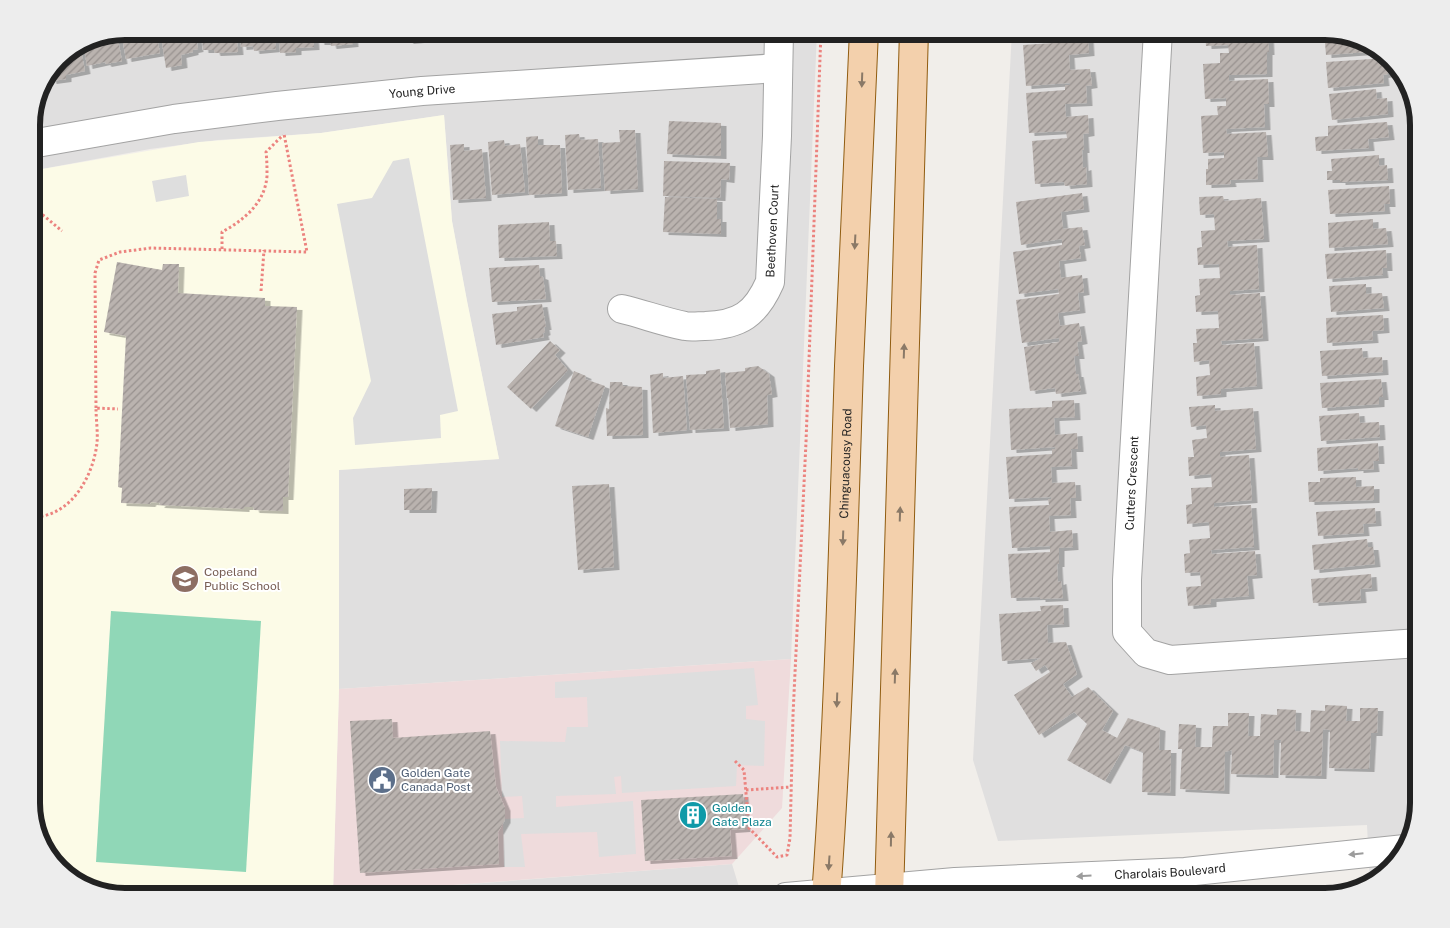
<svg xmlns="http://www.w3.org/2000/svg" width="1450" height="928" font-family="'Public Sans',sans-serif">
<defs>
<pattern id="building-hatch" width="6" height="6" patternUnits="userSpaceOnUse" patternTransform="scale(1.25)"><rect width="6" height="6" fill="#bab3af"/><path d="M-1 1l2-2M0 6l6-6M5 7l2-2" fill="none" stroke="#97918e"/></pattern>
<filter id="shadow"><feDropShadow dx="5.5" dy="3" stdDeviation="0" flood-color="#0004"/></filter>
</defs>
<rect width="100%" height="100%" fill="#f1eeea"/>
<!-- residential -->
<path fill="#e0dfdf" d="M 125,31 L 817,31 L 791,659 L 339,689 L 339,470 L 499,459 L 467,301 L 452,221 L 444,115 L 321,133 L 218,140 L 150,149 L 31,171 L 31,119 L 59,58 L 89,38 Z
M 1012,31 L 1325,31 L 1377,47 L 1406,78 L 1419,125 L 1419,803 L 1403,855 L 1372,884 L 1370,885 L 1367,825 L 998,841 L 973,760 Z
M 732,864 L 742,897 L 299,897 Z"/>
<!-- commercial -->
<path fill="#efdbdc" d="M 791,659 L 782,808 L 732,864 L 333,894 L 339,689 Z"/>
<!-- education -->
<path fill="#fcfbe7" d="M 444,115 L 452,221 L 467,301 L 499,459 L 339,470 L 339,689 L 333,894 L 299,897 L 125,897 L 73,881 L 44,850 L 31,809 L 31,171 L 199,142 L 321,133 Z"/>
<!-- pitch -->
<path fill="#90d7b7" d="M 111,611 L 261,621 L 246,872 L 96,862 Z"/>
<!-- parking -->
<path fill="#dedede" d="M 409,158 L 458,411 L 440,415 L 441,438 L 355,445 L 353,418 L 371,381 L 337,204 L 372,198 L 393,161 Z
M 186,175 L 189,196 L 156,202 L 152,181 Z
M 754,668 L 758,705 L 746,706 L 746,719 L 765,721 L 764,766 L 737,765 L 736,786 L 622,793 L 621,776 L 614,777 L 616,794 L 556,796 L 556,807 L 633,801 L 636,854 L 599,857 L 597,832 L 521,834 L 525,867 L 504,867 L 503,819 L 524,818 L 522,796 L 502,797 L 500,741 L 565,742 L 567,727 L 588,727 L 587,697 L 555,698 L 555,682 Z"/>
<!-- building -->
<path fill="url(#building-hatch)" filter="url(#shadow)" d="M 125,31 L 156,31 L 160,53 L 126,59 L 121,32 Z
M 160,31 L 195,31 L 198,49 L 193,50 L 193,52 L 181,55 L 182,65 L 166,68 Z
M 201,31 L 236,31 L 238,52 L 215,53 L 214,50 L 203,50 Z
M 240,31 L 275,31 L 276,49 L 254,51 L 253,46 L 241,47 Z
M 279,31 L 313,31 L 314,47 L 296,48 L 296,52 L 280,53 Z
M 318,31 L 352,31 L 353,44 L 331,46 L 330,42 L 319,42 Z
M 357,31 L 391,31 L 392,38 L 357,39 Z
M 395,31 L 430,31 L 430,39 L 408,41 L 407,37 L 395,38 Z
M 434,31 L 469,31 L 469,36 L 446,37 L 446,34 L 435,35 Z
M 473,31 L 511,31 L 511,33 L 491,35 L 492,38 L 474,40 Z
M 517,31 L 537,31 L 537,38 L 518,39 Z
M 1027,31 L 1093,31 L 1093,37 L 1088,37 L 1089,53 L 1069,55 L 1070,70 L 1090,69 L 1092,85 L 1086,86 L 1087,103 L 1065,104 L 1066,117 L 1088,115 L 1089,133 L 1083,134 L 1084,150 L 1082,150 L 1083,168 L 1086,167 L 1087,184 L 1065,186 L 1064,182 L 1035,184 L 1032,141 L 1067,138 L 1066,131 L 1029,133 L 1026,93 L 1065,90 L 1065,85 L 1070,85 L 1070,83 L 1026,86 L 1023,45 L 1069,42 L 1068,37 L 1071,37 L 1070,34 L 1028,37 Z
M 1205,31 L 1268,31 L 1269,52 L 1267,52 L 1267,74 L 1229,75 L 1229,81 L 1268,79 L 1269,104 L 1264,104 L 1265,127 L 1226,129 L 1227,134 L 1266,132 L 1268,157 L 1257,157 L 1258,179 L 1230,180 L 1231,184 L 1206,185 L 1206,169 L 1208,169 L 1208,159 L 1224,158 L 1224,152 L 1203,153 L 1201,116 L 1218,115 L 1217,106 L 1226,106 L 1226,98 L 1205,99 L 1203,64 L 1220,63 L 1220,53 L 1229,53 L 1228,45 L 1206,46 Z
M 1324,31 L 1377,47 L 1381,51 L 1326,55 Z
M 117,33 L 122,61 L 106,64 L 105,62 L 87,66 L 83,42 L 89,38 Z
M 80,45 L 85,71 L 66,75 L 66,79 L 51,81 L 50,77 L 59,58 Z
M 1387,58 L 1388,74 L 1383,75 L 1384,83 L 1328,88 L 1326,62 Z
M 1376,89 L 1377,99 L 1387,98 L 1388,114 L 1332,120 L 1329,94 Z
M 669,121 L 721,123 L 721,156 L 667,154 Z
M 1387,122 L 1389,137 L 1368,139 L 1369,148 L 1316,151 L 1315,137 L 1328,136 L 1328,126 Z
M 619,130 L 635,130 L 638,189 L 605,191 L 602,143 L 620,142 Z
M 579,134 L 580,140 L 598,139 L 601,188 L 568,190 L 565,135 Z
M 538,136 L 538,145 L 560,145 L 562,193 L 529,195 L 526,137 Z
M 504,140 L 505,146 L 520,144 L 525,192 L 492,195 L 488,142 Z
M 464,144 L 464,151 L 482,149 L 486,198 L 453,200 L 450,145 Z
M 1379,155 L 1379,166 L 1387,165 L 1388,180 L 1340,182 L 1340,180 L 1327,180 L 1327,171 L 1332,171 L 1331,159 Z
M 664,161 L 730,163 L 729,180 L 721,179 L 720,198 L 663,196 Z
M 1389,186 L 1390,204 L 1384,204 L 1385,211 L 1330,214 L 1328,190 Z
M 1082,193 L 1084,209 L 1061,212 L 1063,229 L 1082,227 L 1085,245 L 1079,246 L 1081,258 L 1059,261 L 1061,278 L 1082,275 L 1084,292 L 1078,293 L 1080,310 L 1058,313 L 1060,326 L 1079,323 L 1082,341 L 1077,342 L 1079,356 L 1074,356 L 1076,374 L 1078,374 L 1081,391 L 1056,394 L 1055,388 L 1030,391 L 1024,347 L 1059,342 L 1059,338 L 1022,343 L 1016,300 L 1059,294 L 1058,289 L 1019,294 L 1013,252 L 1062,245 L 1062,239 L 1021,245 L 1016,202 Z
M 1223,196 L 1224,201 L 1261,198 L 1264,239 L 1227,241 L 1228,247 L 1257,245 L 1259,289 L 1230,291 L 1230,295 L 1260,293 L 1263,338 L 1221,341 L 1222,345 L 1254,343 L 1257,386 L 1221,389 L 1221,394 L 1197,396 L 1196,377 L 1210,375 L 1209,360 L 1194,362 L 1193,343 L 1197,343 L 1196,329 L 1219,328 L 1218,311 L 1196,312 L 1195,296 L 1200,295 L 1199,279 L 1220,278 L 1219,264 L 1198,265 L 1197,248 L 1202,247 L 1201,231 L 1215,230 L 1214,214 L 1200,215 L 1199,197 Z
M 665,197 L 717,199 L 717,219 L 721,219 L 721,234 L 663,232 Z
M 1373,219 L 1373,229 L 1386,228 L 1388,244 L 1329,248 L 1328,223 Z
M 549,222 L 550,241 L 556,241 L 557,256 L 499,258 L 498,225 Z
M 1386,250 L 1387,268 L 1382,268 L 1383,275 L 1327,279 L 1325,254 Z
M 117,262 L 162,270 L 163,264 L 179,264 L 178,293 L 265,298 L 265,306 L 297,307 L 288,497 L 283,497 L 283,511 L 254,510 L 253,507 L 244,507 L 244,509 L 159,505 L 160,503 L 151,502 L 150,504 L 121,503 L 122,488 L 118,487 L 126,336 L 104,332 Z
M 539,265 L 540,276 L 543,277 L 546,299 L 492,302 L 489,268 Z
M 1366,284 L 1366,294 L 1382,293 L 1384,308 L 1331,312 L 1329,286 Z
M 542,304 L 546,327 L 544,327 L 545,332 L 543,333 L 544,337 L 496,345 L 492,314 L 517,311 L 517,307 Z
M 1383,315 L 1384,330 L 1372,331 L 1373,340 L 1327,343 L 1326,318 Z
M 550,341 L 560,350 L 555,355 L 568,370 L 531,409 L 507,387 Z
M 1362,348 L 1363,358 L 1382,357 L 1383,372 L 1322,376 L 1320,351 Z
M 758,366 L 769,374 L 772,394 L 767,395 L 768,424 L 730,428 L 728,398 L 727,398 L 725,373 L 745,371 L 745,368 Z
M 720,369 L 724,428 L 690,430 L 686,375 L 706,374 L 706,371 Z
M 574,371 L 586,376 L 585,379 L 605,386 L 588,437 L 555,426 Z
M 663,373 L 663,378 L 683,376 L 687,430 L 653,433 L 650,375 Z
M 1381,379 L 1383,397 L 1379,397 L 1379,404 L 1322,408 L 1320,383 Z
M 610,382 L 622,382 L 623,386 L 642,387 L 643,435 L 607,436 L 606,408 L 609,409 Z
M 1074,400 L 1075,417 L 1054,418 L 1055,435 L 1077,433 L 1078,449 L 1071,449 L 1072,466 L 1051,467 L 1052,483 L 1075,482 L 1076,498 L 1070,498 L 1071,515 L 1049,516 L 1050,532 L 1072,530 L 1073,547 L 1059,548 L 1059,564 L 1057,564 L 1058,582 L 1061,581 L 1063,598 L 1040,599 L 1040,597 L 1011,598 L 1008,554 L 1050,552 L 1050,546 L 1012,548 L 1009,507 L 1049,505 L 1048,499 L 1051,499 L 1051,497 L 1009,499 L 1006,457 L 1052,454 L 1052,449 L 1055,449 L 1055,447 L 1011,450 L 1009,409 L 1052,407 L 1052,401 Z
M 1215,405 L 1215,411 L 1253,408 L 1256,449 L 1220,452 L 1220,457 L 1249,455 L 1252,500 L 1214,503 L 1214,507 L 1251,505 L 1254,547 L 1211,550 L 1212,554 L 1255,551 L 1257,575 L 1247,576 L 1249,596 L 1211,599 L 1211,604 L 1188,606 L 1186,587 L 1201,586 L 1200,572 L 1185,573 L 1184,554 L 1190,553 L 1189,540 L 1210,538 L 1209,522 L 1187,524 L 1186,505 L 1192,504 L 1191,488 L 1212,487 L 1211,474 L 1189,476 L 1188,457 L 1194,457 L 1192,440 L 1207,438 L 1206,425 L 1191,427 L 1189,407 Z
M 1359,413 L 1360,423 L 1379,422 L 1380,437 L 1321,441 L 1319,416 Z
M 1378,443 L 1379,461 L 1373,461 L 1374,469 L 1358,470 L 1358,468 L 1318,471 L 1317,448 Z
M 1356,477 L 1356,487 L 1374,486 L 1374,500 L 1309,502 L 1308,482 L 1320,482 L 1320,478 Z
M 609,484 L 614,567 L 578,570 L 572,486 Z
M 432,488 L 431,510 L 404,510 L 404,489 Z
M 1375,508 L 1376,523 L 1363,524 L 1364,533 L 1318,536 L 1316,512 Z
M 1367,539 L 1368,547 L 1373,547 L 1375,564 L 1314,570 L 1312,545 Z
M 1371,574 L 1372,588 L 1360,589 L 1361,600 L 1313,603 L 1311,579 Z
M 1063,605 L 1064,624 L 1047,625 L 1048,643 L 1066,642 L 1077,674 L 1063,684 L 1072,697 L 1088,687 L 1113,711 L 1102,730 L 1117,738 L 1128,718 L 1160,728 L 1159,750 L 1171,750 L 1170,793 L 1142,792 L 1143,752 L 1125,745 L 1105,781 L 1067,760 L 1087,724 L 1074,712 L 1039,735 L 1014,695 L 1050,672 L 1045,665 L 1036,671 L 1031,663 L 1041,658 L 1002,661 L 999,614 L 1041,611 L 1040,606 Z
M 1325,705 L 1347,706 L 1346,721 L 1360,721 L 1360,708 L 1378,708 L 1377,733 L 1371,733 L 1369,769 L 1329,768 L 1330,730 L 1323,729 L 1321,776 L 1280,775 L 1281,740 L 1274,740 L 1273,775 L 1231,774 L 1232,750 L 1225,752 L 1224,791 L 1180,789 L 1182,749 L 1178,749 L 1179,724 L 1196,725 L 1195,747 L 1212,747 L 1213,726 L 1228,726 L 1228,713 L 1249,713 L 1248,736 L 1260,736 L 1261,714 L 1277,715 L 1277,709 L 1296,710 L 1295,731 L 1310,732 L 1311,710 L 1325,711 Z
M 392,719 L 393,738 L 490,731 L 496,787 L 505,808 L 505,820 L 498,832 L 499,864 L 360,873 L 350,721 Z
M 743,794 L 745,829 L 730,830 L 732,856 L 645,861 L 641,800 Z"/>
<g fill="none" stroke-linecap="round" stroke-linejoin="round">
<defs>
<g id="minor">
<path d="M 1158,31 L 1127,580 L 1127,632 L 1146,653 L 1170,660 L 1419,643"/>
<path id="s1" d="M 31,144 L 174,119 L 277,106 L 422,91 L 778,68"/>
<path id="s2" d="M 622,309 C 643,314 664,322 685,326 C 692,327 699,326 705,326 C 740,325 756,314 770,282 L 777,136 L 779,31"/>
<path id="s3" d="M 786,897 L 955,882 L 1185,872 L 1405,849"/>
</g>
<g id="major">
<path id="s4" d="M 826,897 C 839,720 843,543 849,366 C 853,254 860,143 864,31"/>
<path d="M 889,897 L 914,31"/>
</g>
</defs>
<!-- minor casing -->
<use href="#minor" stroke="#a3a3a3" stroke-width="30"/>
<!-- major casing -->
<use href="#major" stroke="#905c10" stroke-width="30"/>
<!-- path -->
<path stroke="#ec837f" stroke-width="3" stroke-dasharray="2.5 2.5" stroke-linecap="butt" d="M 31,205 L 62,231
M 222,249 L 222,232 C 244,220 265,203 267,176 C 267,168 267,160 266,152 L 283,135
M 261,291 L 264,250
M 96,408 L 95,273 L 99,260 L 120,252 L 151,248 L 307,252 L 284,134
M 31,518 C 37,517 45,516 50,514 C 78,504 94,470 97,443 C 98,432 96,419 96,408 L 118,409
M 31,527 L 37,517
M 735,761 L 744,770 L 749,828 L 777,857 L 787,855 L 790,838 L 793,715 L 806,442 L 821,31
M 746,790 L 791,787"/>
<!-- minor -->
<use href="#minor" stroke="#fff" stroke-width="28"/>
<!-- major -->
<use href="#major" stroke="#f3d0ac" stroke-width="28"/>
</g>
<!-- one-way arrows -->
<defs><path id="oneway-solid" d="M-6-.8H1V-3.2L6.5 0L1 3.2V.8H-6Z" transform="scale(1.25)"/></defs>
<g fill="#8a7967">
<use href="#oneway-solid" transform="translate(862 80) rotate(92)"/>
<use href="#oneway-solid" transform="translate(855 242) rotate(93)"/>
<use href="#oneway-solid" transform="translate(904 351) rotate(-88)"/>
<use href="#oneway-solid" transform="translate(900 514) rotate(-88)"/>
<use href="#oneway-solid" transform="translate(843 538) rotate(92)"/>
<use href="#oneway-solid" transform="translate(895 676) rotate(-88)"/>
<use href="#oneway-solid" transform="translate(837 700) rotate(92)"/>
<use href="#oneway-solid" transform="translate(891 839) rotate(-89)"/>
<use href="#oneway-solid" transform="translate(829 863) rotate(94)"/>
</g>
<g fill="#9c9c9c">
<use href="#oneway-solid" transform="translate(1356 854) rotate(174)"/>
<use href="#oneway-solid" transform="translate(1084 876) rotate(177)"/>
</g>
<!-- icons -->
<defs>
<symbol id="school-disc" viewBox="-11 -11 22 22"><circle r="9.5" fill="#8d6e63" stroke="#fff"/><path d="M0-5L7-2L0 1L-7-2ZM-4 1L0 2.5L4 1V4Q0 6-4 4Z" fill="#fff"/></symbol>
<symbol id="civic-disc" viewBox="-11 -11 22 22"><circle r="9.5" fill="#5c6f8a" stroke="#fff"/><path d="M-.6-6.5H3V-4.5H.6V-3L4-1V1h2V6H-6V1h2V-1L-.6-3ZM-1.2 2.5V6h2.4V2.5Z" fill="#fff"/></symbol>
<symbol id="building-disc" viewBox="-11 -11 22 22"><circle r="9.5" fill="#0f9aa8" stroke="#fff"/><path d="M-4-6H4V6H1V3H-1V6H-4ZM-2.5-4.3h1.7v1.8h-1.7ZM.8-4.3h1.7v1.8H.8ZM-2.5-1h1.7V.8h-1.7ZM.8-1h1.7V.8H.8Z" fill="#fff"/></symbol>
</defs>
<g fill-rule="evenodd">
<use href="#school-disc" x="169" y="563" width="32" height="32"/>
<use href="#civic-disc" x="366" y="764" width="32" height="32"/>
<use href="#building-disc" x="677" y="799" width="32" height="32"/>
</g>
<g text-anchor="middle" stroke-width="4" stroke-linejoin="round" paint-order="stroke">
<!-- street labels -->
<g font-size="12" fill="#222" stroke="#fff">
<text dy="4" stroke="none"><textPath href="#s1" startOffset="395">Young Drive</textPath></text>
<text dy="4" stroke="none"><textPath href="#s2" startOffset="221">Beethoven Court</textPath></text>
<text dy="4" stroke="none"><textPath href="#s4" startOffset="434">Chinguacousy Road</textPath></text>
<text transform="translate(1132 483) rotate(-87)" y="4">Cutters Crescent</text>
<text dy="4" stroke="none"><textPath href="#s3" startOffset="385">Charolais Boulevard</textPath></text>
</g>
<!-- education labels -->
<g font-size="12" fill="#785e54" stroke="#fff" text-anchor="start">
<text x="204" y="576">Copeland<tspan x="204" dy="14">Public School</tspan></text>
</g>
<!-- service labels -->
<g font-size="12" fill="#4e5e75" stroke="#fff" text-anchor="start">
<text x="401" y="777">Golden Gate<tspan x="401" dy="14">Canada Post</tspan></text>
</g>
<!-- culture labels -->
<g font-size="12" fill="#0d838f" stroke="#fff" text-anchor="start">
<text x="712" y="812">Golden<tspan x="712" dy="14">Gate Plaza</tspan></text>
</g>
</g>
<!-- crop -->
<path d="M0 0H1450V928H0ZM125 40H1325A85 85 0 0 1 1410 125V803A85 85 0 0 1 1325 888H125A85 85 0 0 1 40 803V125A85 85 0 0 1 125 40Z" fill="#ededed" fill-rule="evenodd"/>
<path fill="none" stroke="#222" stroke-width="6" d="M125 40H1325A85 85 0 0 1 1410 125V803A85 85 0 0 1 1325 888H125A85 85 0 0 1 40 803V125A85 85 0 0 1 125 40Z"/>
</svg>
